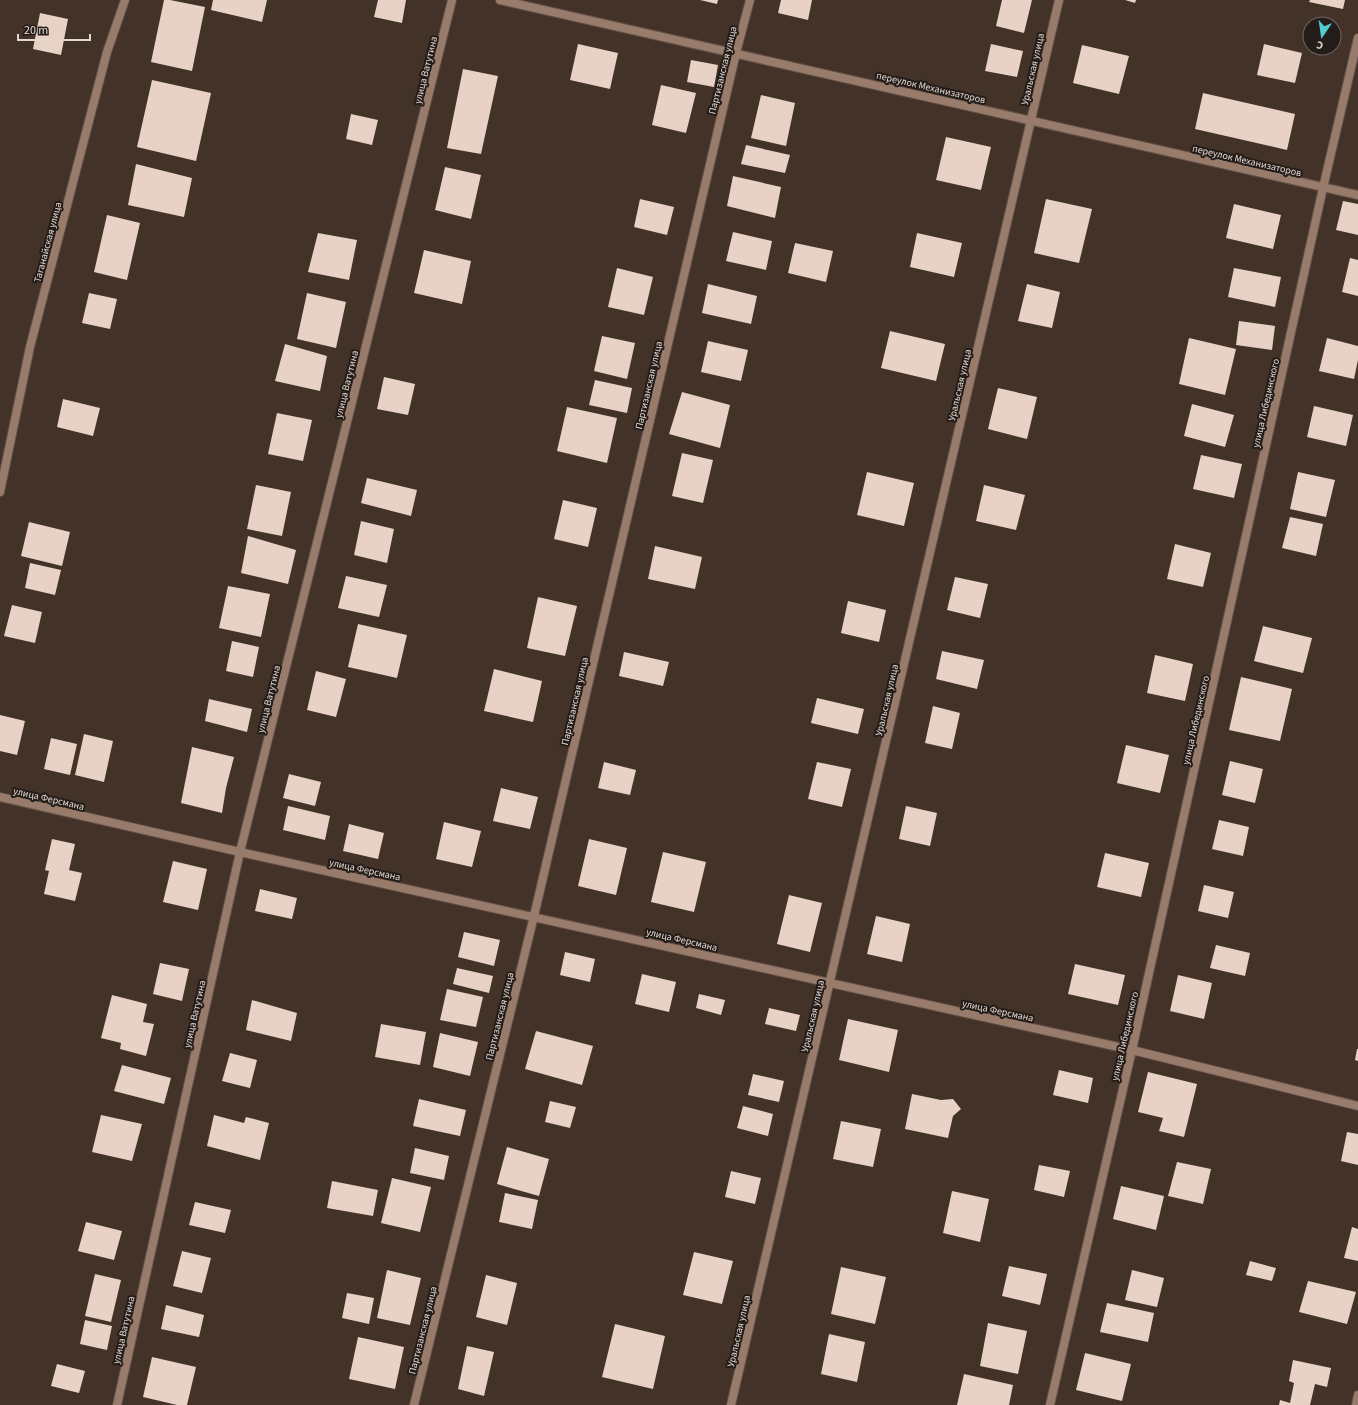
<svg xmlns="http://www.w3.org/2000/svg" width="1358" height="1405" font-family="'Source Sans 3',sans-serif">
<rect width="100%" height="100%" fill="#433228"/>
<!-- building -->
<path fill="#e7d2c5" d="M 164,0 L 170,0 L 205,7 L 192,71 L 151,62 Z
M 213,0 L 267,0 L 262,22 L 211,10 Z
M 378,0 L 406,0 L 402,23 L 374,17 Z
M 700,0 L 718,0 L 717,4 Z
M 781,0 L 812,0 L 808,20 L 778,13 Z
M 1002,0 L 1032,0 L 1024,33 L 996,26 Z
M 1125,0 L 1136,0 L 1135,3 Z
M 1310,0 L 1345,0 L 1343,9 L 1309,2 Z
M 40,13 L 68,19 L 61,55 L 33,49 Z
M 578,44 L 618,53 L 610,89 L 570,80 Z
M 991,44 L 1023,51 L 1017,77 L 985,71 Z
M 1264,44 L 1302,53 L 1295,83 L 1257,75 Z
M 1082,45 L 1129,56 L 1119,94 L 1073,83 Z
M 691,60 L 718,65 L 714,87 L 687,82 Z
M 463,69 L 498,76 L 481,154 L 447,148 Z
M 152,80 L 211,93 L 196,161 L 137,147 Z
M 661,85 L 696,93 L 686,133 L 652,125 Z
M 1203,93 L 1295,114 L 1287,150 L 1195,129 Z
M 761,95 L 795,103 L 786,146 L 751,138 Z
M 351,114 L 378,120 L 372,145 L 346,139 Z
M 946,137 L 991,147 L 981,190 L 936,180 Z
M 746,145 L 790,155 L 785,173 L 741,164 Z
M 136,164 L 192,178 L 184,217 L 128,205 Z
M 445,167 L 481,175 L 471,219 L 435,210 Z
M 733,176 L 781,187 L 775,218 L 727,206 Z
M 640,199 L 674,207 L 667,235 L 634,227 Z
M 1046,199 L 1092,209 L 1079,263 L 1034,253 Z
M 1343,201 L 1358,204 L 1358,235 L 1336,230 Z
M 1234,204 L 1281,215 L 1273,249 L 1226,238 Z
M 107,215 L 140,223 L 127,280 L 94,272 Z
M 733,232 L 772,241 L 766,270 L 726,261 Z
M 318,233 L 357,240 L 349,280 L 308,272 Z
M 917,233 L 962,243 L 954,277 L 910,267 Z
M 795,243 L 833,251 L 826,282 L 788,273 Z
M 424,250 L 471,261 L 462,304 L 414,293 Z
M 1350,258 L 1358,260 L 1358,296 L 1342,292 Z
M 617,268 L 653,277 L 644,315 L 608,307 Z
M 1234,268 L 1281,277 L 1275,307 L 1228,297 Z
M 708,284 L 757,296 L 751,324 L 702,313 Z
M 1027,284 L 1060,292 L 1052,328 L 1018,321 Z
M 89,293 L 117,299 L 110,329 L 82,323 Z
M 307,293 L 346,302 L 336,348 L 297,339 Z
M 1239,321 L 1275,326 L 1272,350 L 1236,345 Z
M 890,331 L 945,344 L 936,381 L 881,368 Z
M 602,336 L 635,343 L 627,379 L 594,371 Z
M 1189,338 L 1236,349 L 1225,395 L 1179,384 Z
M 1327,338 L 1358,346 L 1358,360 L 1354,379 L 1319,371 Z
M 708,341 L 748,350 L 741,381 L 701,372 Z
M 285,344 L 327,356 L 320,391 L 275,381 Z
M 384,377 L 415,384 L 408,415 L 377,409 Z
M 595,380 L 632,388 L 627,413 L 589,405 Z
M 998,388 L 1037,397 L 1027,439 L 988,429 Z
M 682,392 L 730,405 L 720,448 L 669,434 Z
M 63,399 L 100,408 L 93,436 L 57,427 Z
M 1192,404 L 1234,415 L 1225,447 L 1184,436 Z
M 1314,406 L 1353,415 L 1346,446 L 1307,437 Z
M 567,407 L 617,418 L 607,463 L 557,451 Z
M 277,413 L 312,420 L 303,461 L 268,454 Z
M 682,453 L 713,460 L 703,503 L 672,496 Z
M 1201,455 L 1242,464 L 1234,498 L 1193,489 Z
M 867,472 L 914,483 L 904,526 L 857,515 Z
M 1298,472 L 1335,480 L 1326,517 L 1290,509 Z
M 367,478 L 417,490 L 411,516 L 361,503 Z
M 256,485 L 291,492 L 282,536 L 247,529 Z
M 984,485 L 1025,495 L 1016,530 L 976,521 Z
M 563,500 L 597,508 L 588,547 L 554,539 Z
M 1290,517 L 1323,524 L 1316,556 L 1282,548 Z
M 361,521 L 394,529 L 387,563 L 354,555 Z
M 29,522 L 70,532 L 62,566 L 21,556 Z
M 248,536 L 296,550 L 288,584 L 241,573 Z
M 1175,544 L 1211,553 L 1203,587 L 1167,579 Z
M 655,546 L 702,557 L 695,589 L 648,579 Z
M 30,563 L 61,570 L 55,595 L 25,588 Z
M 346,576 L 387,585 L 379,617 L 338,608 Z
M 955,577 L 988,584 L 980,618 L 947,610 Z
M 228,586 L 270,594 L 261,637 L 219,628 Z
M 538,597 L 577,606 L 565,656 L 527,648 Z
M 848,601 L 886,610 L 879,642 L 841,633 Z
M 12,605 L 42,612 L 35,643 L 4,636 Z
M 358,624 L 407,635 L 397,678 L 348,667 Z
M 1263,626 L 1312,638 L 1303,673 L 1254,661 Z
M 232,641 L 259,647 L 253,677 L 226,671 Z
M 942,651 L 984,660 L 977,689 L 936,679 Z
M 624,652 L 669,662 L 663,686 L 619,676 Z
M 1155,655 L 1193,664 L 1185,701 L 1147,693 Z
M 494,669 L 542,681 L 533,722 L 484,711 Z
M 316,671 L 346,679 L 336,717 L 307,710 Z
M 1241,677 L 1292,689 L 1280,741 L 1229,730 Z
M 817,698 L 864,709 L 858,734 L 811,723 Z
M 209,699 L 252,709 L 247,732 L 205,721 Z
M 933,706 L 960,713 L 952,749 L 925,743 Z
M 0,715 L 25,721 L 17,755 L 0,751 Z
M 84,734 L 113,741 L 104,782 L 75,775 Z
M 51,738 L 77,744 L 70,775 L 44,769 Z
M 1126,745 L 1169,755 L 1160,793 L 1117,783 Z
M 192,747 L 234,757 L 226,788 L 222,813 L 181,803 Z
M 1230,761 L 1263,769 L 1255,803 L 1222,795 Z
M 604,762 L 636,770 L 630,795 L 598,788 Z
M 817,762 L 851,769 L 842,807 L 808,799 Z
M 289,774 L 321,782 L 315,806 L 283,798 Z
M 501,788 L 538,797 L 530,829 L 493,821 Z
M 288,806 L 330,816 L 325,840 L 283,830 Z
M 906,806 L 937,813 L 930,846 L 899,839 Z
M 1219,820 L 1249,827 L 1243,856 L 1212,849 Z
M 444,822 L 481,831 L 472,867 L 436,859 Z
M 349,824 L 384,833 L 378,859 L 343,851 Z
M 52,839 L 75,844 L 69,870 L 82,873 L 75,901 L 44,894 L 49,871 L 45,870 Z
M 589,839 L 627,848 L 616,895 L 578,886 Z
M 663,852 L 706,862 L 694,912 L 651,902 Z
M 1105,853 L 1149,863 L 1141,897 L 1097,887 Z
M 173,861 L 207,869 L 198,910 L 163,902 Z
M 1204,885 L 1234,892 L 1228,918 L 1198,911 Z
M 260,889 L 297,898 L 292,919 L 255,911 Z
M 789,895 L 822,903 L 810,952 L 777,944 Z
M 876,916 L 910,924 L 902,962 L 867,954 Z
M 464,932 L 500,940 L 494,966 L 458,957 Z
M 1216,945 L 1250,953 L 1245,976 L 1210,968 Z
M 565,952 L 595,959 L 590,982 L 560,975 Z
M 160,963 L 189,969 L 182,1001 L 153,994 Z
M 1075,964 L 1125,975 L 1118,1005 L 1068,994 Z
M 457,968 L 493,976 L 489,993 L 453,984 Z
M 642,974 L 676,982 L 669,1012 L 635,1004 Z
M 1178,975 L 1212,983 L 1204,1019 L 1170,1011 Z
M 447,989 L 483,997 L 476,1027 L 440,1020 Z
M 699,994 L 725,1000 L 721,1015 L 696,1008 Z
M 112,995 L 147,1004 L 143,1022 L 154,1024 L 146,1056 L 120,1049 L 121,1043 L 101,1038 Z
M 252,1000 L 297,1013 L 291,1041 L 246,1030 Z
M 769,1008 L 800,1015 L 796,1031 L 765,1024 Z
M 848,1019 L 898,1030 L 889,1072 L 839,1060 Z
M 381,1024 L 426,1032 L 420,1065 L 375,1057 Z
M 536,1031 L 593,1046 L 582,1085 L 525,1069 Z
M 440,1033 L 478,1042 L 470,1076 L 433,1067 Z
M 1357,1049 L 1358,1049 L 1358,1061 L 1355,1060 Z
M 230,1053 L 257,1060 L 250,1088 L 222,1081 Z
M 122,1065 L 171,1078 L 164,1104 L 114,1091 Z
M 1059,1070 L 1093,1078 L 1088,1103 L 1053,1095 Z
M 1148,1072 L 1197,1084 L 1184,1137 L 1159,1131 L 1163,1118 L 1138,1112 Z
M 753,1074 L 784,1081 L 779,1102 L 748,1095 Z
M 912,1094 L 941,1100 L 953,1099 L 961,1109 L 953,1116 L 948,1138 L 905,1129 Z
M 419,1099 L 466,1110 L 460,1136 L 413,1126 Z
M 550,1101 L 576,1107 L 570,1128 L 545,1122 Z
M 743,1106 L 773,1114 L 768,1136 L 737,1128 Z
M 101,1115 L 142,1124 L 132,1161 L 92,1152 Z
M 214,1115 L 244,1123 L 246,1117 L 269,1123 L 260,1160 L 207,1146 Z
M 841,1121 L 881,1129 L 873,1167 L 833,1159 Z
M 1347,1132 L 1358,1134 L 1358,1165 L 1341,1161 Z
M 507,1147 L 549,1159 L 539,1196 L 497,1184 Z
M 415,1148 L 449,1156 L 444,1180 L 410,1173 Z
M 1177,1162 L 1211,1169 L 1203,1204 L 1168,1196 Z
M 1039,1165 L 1070,1171 L 1064,1197 L 1034,1190 Z
M 731,1171 L 761,1178 L 755,1204 L 725,1197 Z
M 392,1178 L 431,1187 L 420,1232 L 381,1223 Z
M 332,1181 L 378,1190 L 373,1216 L 327,1208 Z
M 1121,1186 L 1164,1196 L 1156,1230 L 1113,1219 Z
M 952,1191 L 989,1199 L 980,1242 L 943,1233 Z
M 505,1193 L 538,1200 L 532,1229 L 499,1222 Z
M 195,1202 L 231,1210 L 225,1233 L 189,1225 Z
M 86,1222 L 122,1231 L 114,1260 L 78,1251 Z
M 1352,1227 L 1358,1229 L 1358,1261 L 1344,1258 Z
M 182,1251 L 211,1258 L 202,1293 L 173,1286 Z
M 694,1252 L 733,1261 L 722,1304 L 683,1295 Z
M 1250,1261 L 1276,1268 L 1272,1281 L 1246,1275 Z
M 1009,1266 L 1047,1274 L 1040,1305 L 1002,1296 Z
M 841,1267 L 886,1277 L 875,1324 L 831,1314 Z
M 387,1270 L 421,1278 L 410,1325 L 377,1318 Z
M 1132,1270 L 1164,1278 L 1157,1307 L 1125,1300 Z
M 95,1274 L 121,1280 L 111,1322 L 85,1316 Z
M 486,1275 L 517,1283 L 507,1325 L 476,1317 Z
M 1308,1281 L 1356,1292 L 1347,1324 L 1299,1312 Z
M 347,1293 L 374,1298 L 369,1324 L 342,1318 Z
M 1107,1303 L 1154,1313 L 1148,1342 L 1100,1332 Z
M 166,1305 L 204,1315 L 199,1337 L 161,1329 Z
M 85,1320 L 112,1326 L 107,1350 L 80,1344 Z
M 988,1323 L 1027,1331 L 1018,1374 L 980,1366 Z
M 615,1324 L 665,1336 L 653,1389 L 602,1377 Z
M 829,1334 L 865,1342 L 857,1382 L 821,1374 Z
M 358,1337 L 404,1347 L 395,1389 L 349,1379 Z
M 467,1346 L 494,1352 L 484,1396 L 458,1389 Z
M 1085,1353 L 1131,1364 L 1122,1401 L 1076,1390 Z
M 152,1357 L 196,1367 L 187,1405 L 177,1405 L 143,1397 Z
M 1293,1360 L 1331,1368 L 1327,1387 L 1315,1384 L 1310,1405 L 1279,1405 L 1280,1400 L 1290,1403 L 1294,1383 L 1289,1381 Z
M 57,1364 L 85,1371 L 79,1393 L 51,1386 Z
M 964,1374 L 1013,1385 L 1009,1405 L 957,1405 Z"/>
<g fill="none" stroke-linecap="round" stroke-linejoin="round">
<defs>
<path id="street" d="M 500,0 L 1358,195
M 0,492 L 30,347 L 107,52 L 125,0
M 0,797 L 240,852 L 1132,1050 L 1358,1106
M 117,1405 L 240,852 L 452,0
M 414,1405 L 534,916 L 736,53 L 750,0
M 731,1405 L 1059,0
M 1050,1405 L 1132,1050 L 1323,188 L 1358,38
M 1356,1405 L 1358,1395"/>
</defs>
<!-- street casing -->
<use href="#street" stroke="#605046" stroke-width="10"/>
<!-- street -->
<use href="#street" stroke="#987b6a" stroke-width="8"/>
</g>
<g text-anchor="middle" stroke-width="4" stroke-linejoin="round" paint-order="stroke">
<!-- street labels -->
<g font-size="10" fill="#e2d8d1" stroke="#241c18">
<text transform="translate(1032 69) rotate(-77)" y="4">Уральская улица</text>
<text transform="translate(425 70) rotate(-76)" y="4">улица Ватутина</text>
<text transform="translate(722 70) rotate(-76)" y="4">Партизанская улица</text>
<text transform="translate(931 87) rotate(13)" y="4">переулок Механизаторов</text>
<text transform="translate(1247 160) rotate(13)" y="4">переулок Механизаторов</text>
<text transform="translate(47 242) rotate(-75)" y="4">Таганайская улица</text>
<text transform="translate(346 384) rotate(-76)" y="4">улица Ватутина</text>
<text transform="translate(648 385) rotate(-77)" y="4">Партизанская улица</text>
<text transform="translate(959 385) rotate(-77)" y="4">Уральская улица</text>
<text transform="translate(1265 403) rotate(-77)" y="4">улица Либединского</text>
<text transform="translate(268 699) rotate(-76)" y="4">улица Ватутина</text>
<text transform="translate(886 700) rotate(-77)" y="4">Уральская улица</text>
<text transform="translate(574 701) rotate(-77)" y="4">Партизанская улица</text>
<text transform="translate(1195 720) rotate(-77)" y="4">улица Либединского</text>
<text transform="translate(49 798) rotate(13)" y="4">улица Ферсмана</text>
<text transform="translate(365 869) rotate(12)" y="4">улица Ферсмана</text>
<text transform="translate(682 939) rotate(13)" y="4">улица Ферсмана</text>
<text transform="translate(998 1010) rotate(12)" y="4">улица Ферсмана</text>
<text transform="translate(194 1014) rotate(-77)" y="4">улица Ватутина</text>
<text transform="translate(499 1016) rotate(-76)" y="4">Партизанская улица</text>
<text transform="translate(812 1016) rotate(-77)" y="4">Уральская улица</text>
<text transform="translate(1124 1036) rotate(-77)" y="4">улица Либединского</text>
<text transform="translate(123 1330) rotate(-77)" y="4">улица Ватутина</text>
<text transform="translate(422 1330) rotate(-76)" y="4">Партизанская улица</text>
<text transform="translate(738 1331) rotate(-77)" y="4">Уральская улица</text>
</g>
</g>
<!-- north arrow -->
<g transform="translate(1322 36) rotate(193)"><circle r="19" fill="#241c18" stroke="#706762"/>
<path d="M0-3L7 15L0 10L-7 15Z" fill="#51ccd2"/>
<text y="-6" font-size="11" font-weight="bold" text-anchor="middle" fill="#e2d8d1">С</text>
</g>
<!-- scale -->
<path d="M18 34v6h72v-6" fill="none" stroke="#e2d8d1" stroke-width="2"/>
<text x="24" y="34" font-size="12" fill="#e2d8d1" stroke="#241c18" stroke-width="3" paint-order="stroke">20 m</text>
</svg>
